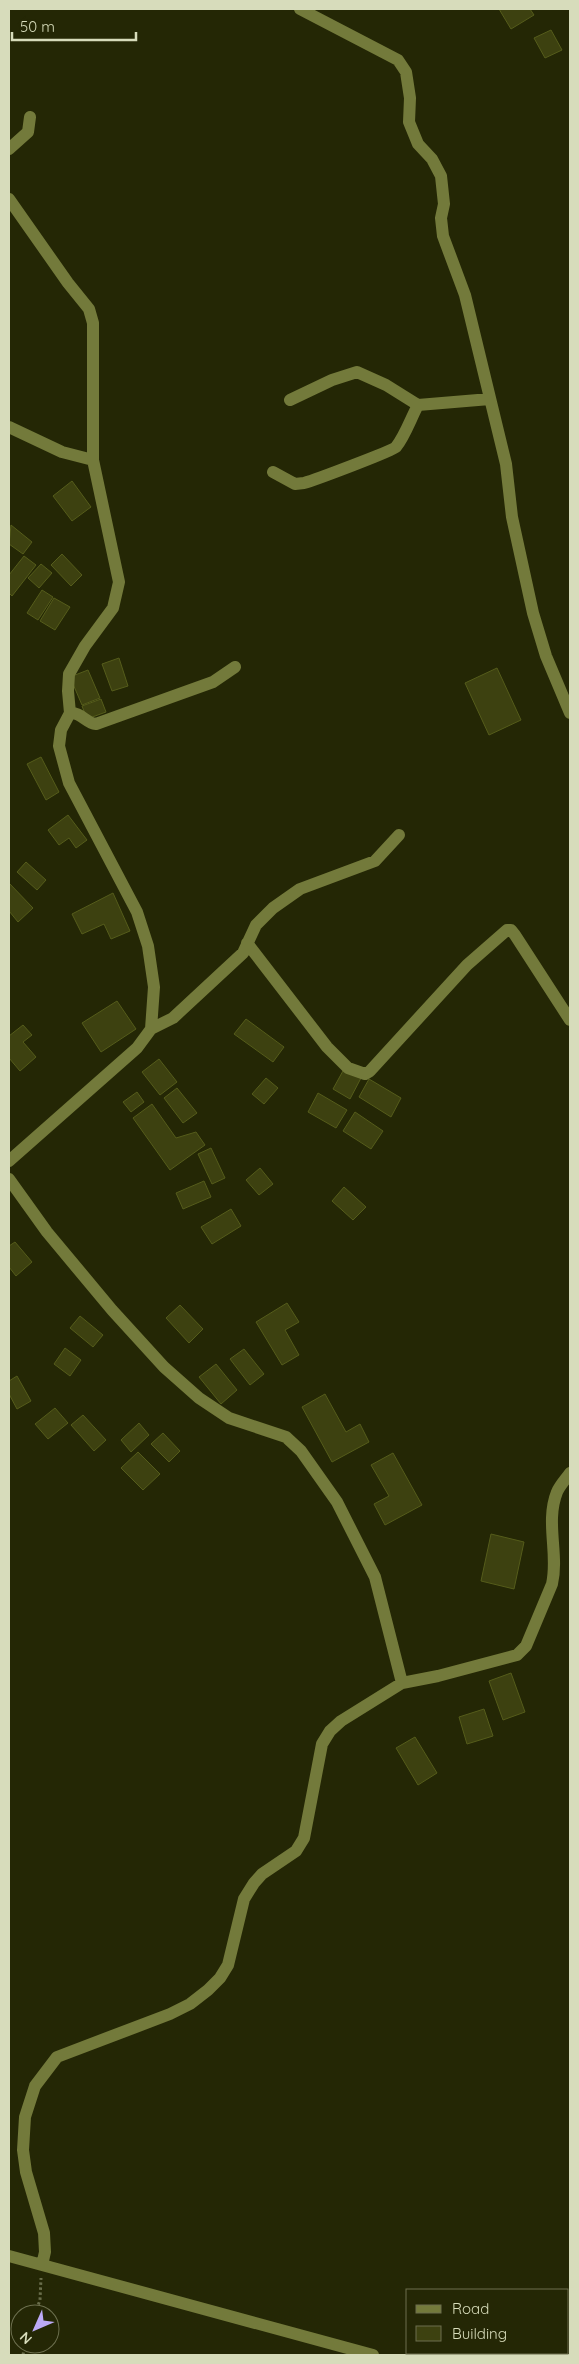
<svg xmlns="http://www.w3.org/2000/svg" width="579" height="2364" font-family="Quicksand,sans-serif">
<rect width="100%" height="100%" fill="#242705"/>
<!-- building -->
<path fill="#3d4110" stroke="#555c1b" d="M 499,9 L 530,9 L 534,15 L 511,29 Z
M 551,30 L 562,50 L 545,58 L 534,38 Z
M 72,481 L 91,507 L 72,521 L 53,496 Z
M 11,525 L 32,542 L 23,554 L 9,544 Z
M 62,554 L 82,575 L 71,586 L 51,565 Z
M 24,556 L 36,565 L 12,596 L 9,593 L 9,575 Z
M 41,564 L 52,573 L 39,588 L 28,578 Z
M 42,590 L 53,597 L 38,620 L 27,613 Z
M 54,598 L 70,607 L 55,630 L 40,621 Z
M 119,658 L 128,686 L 112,691 L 102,664 Z
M 497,668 L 521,720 L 489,735 L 465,683 Z
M 88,670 L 100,698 L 82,705 L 70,677 Z
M 101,699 L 106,712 L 87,719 L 82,706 Z
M 41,757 L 59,792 L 46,800 L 27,764 Z
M 68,815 L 87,840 L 76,848 L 69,838 L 59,845 L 48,830 Z
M 26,862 L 46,880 L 37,890 L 17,872 Z
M 9,883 L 33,908 L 18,922 L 9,911 Z
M 113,893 L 130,931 L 111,939 L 104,924 L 82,934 L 72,914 Z
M 117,1001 L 136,1029 L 101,1052 L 82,1023 Z
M 246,1019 L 284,1047 L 273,1062 L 234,1034 Z
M 23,1025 L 32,1035 L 23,1042 L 36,1057 L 20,1071 L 9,1058 L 9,1036 Z
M 159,1059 L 177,1082 L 160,1095 L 142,1072 Z
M 344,1069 L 361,1078 L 350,1099 L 333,1089 Z
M 266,1078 L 278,1088 L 264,1104 L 252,1094 Z
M 369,1079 L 401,1098 L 391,1117 L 359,1097 Z
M 177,1088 L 197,1113 L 183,1123 L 164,1098 Z
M 137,1092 L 144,1102 L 131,1112 L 123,1102 Z
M 318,1093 L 347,1110 L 336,1128 L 308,1112 Z
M 152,1104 L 176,1138 L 196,1132 L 205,1145 L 170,1170 L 133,1118 Z
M 355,1112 L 383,1131 L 371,1149 L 343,1131 Z
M 211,1148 L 225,1178 L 212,1184 L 198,1154 Z
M 260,1168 L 273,1184 L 259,1195 L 246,1180 Z
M 204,1181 L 211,1197 L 183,1209 L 176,1193 Z
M 344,1187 L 366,1207 L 353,1220 L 332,1201 Z
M 231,1209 L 241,1226 L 212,1244 L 201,1227 Z
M 15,1242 L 32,1262 L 16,1276 L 9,1267 L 9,1246 Z
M 287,1303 L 299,1322 L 285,1330 L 299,1355 L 282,1365 L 256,1322 Z
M 180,1305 L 203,1329 L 189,1343 L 166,1318 Z
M 80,1316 L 103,1335 L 93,1347 L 70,1328 Z
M 65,1348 L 81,1360 L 70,1376 L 54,1364 Z
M 244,1349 L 264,1374 L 250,1385 L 230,1359 Z
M 216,1364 L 237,1390 L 221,1404 L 199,1377 Z
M 17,1376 L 31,1401 L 17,1409 L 9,1394 L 9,1381 Z
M 325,1394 L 346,1432 L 360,1424 L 369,1442 L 332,1462 L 302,1407 Z
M 55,1408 L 68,1423 L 48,1439 L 35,1424 Z
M 83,1415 L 106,1440 L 94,1451 L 71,1425 Z
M 139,1423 L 149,1435 L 131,1452 L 121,1440 Z
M 163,1433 L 180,1451 L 169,1462 L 151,1444 Z
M 138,1452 L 160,1474 L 143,1490 L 121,1468 Z
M 393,1453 L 422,1505 L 385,1525 L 374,1504 L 389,1496 L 371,1465 Z
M 491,1534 L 524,1542 L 514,1589 L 481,1581 Z
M 511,1673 L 525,1712 L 503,1720 L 489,1681 Z
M 484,1709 L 493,1736 L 467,1744 L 459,1717 Z
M 415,1737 L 437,1773 L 418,1785 L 396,1748 Z"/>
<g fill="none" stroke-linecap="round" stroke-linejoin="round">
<!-- path -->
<path stroke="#696d4b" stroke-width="3" stroke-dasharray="2.5 2.5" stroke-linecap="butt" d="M 35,2314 L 40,2300 L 41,2278
M 23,2355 L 25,2344"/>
<!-- street -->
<path stroke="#737a3b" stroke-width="12" d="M 300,9 L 398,60 L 406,72 L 410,98 L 409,122 L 418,144 L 432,159 L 441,176 L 444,204 L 441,218 L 443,236 L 465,295 L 506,464 L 512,517 L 533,613 L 546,656 L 570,713
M 9,149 L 28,132 L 30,117
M 9,199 L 68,283 L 89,309 L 93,323 L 93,460 L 119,582 L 113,608 L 85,646 L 69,674 L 68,691 L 70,713
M 290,400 L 332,380 L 357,372 L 386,385 L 418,405 L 490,399
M 9,427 L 62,452 L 93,460
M 273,472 L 295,484 L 304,483 C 315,480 392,451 396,447 C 405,436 411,418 418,405
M 247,943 L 327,1047 L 348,1068 L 365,1074 L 370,1071 L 467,965 L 507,930 L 511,930 L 515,935 L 570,1020
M 151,1029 L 154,987 L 148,946 L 137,912 L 69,783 L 59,746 L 61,730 L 70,713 C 81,712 86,723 96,724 L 213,682 L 235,667
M 9,1161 L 137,1048 L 151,1029 L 173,1018 L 243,953 L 256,925 L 273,908 L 300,889 L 375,861 L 399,835
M 9,1179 L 47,1232 L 112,1310 L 164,1367 L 199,1398 L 229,1418 L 286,1437 L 301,1451 L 337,1502 L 375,1577 L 402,1683
M 9,2256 L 373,2355
M 42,2265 L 45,2252 L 44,2233 L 26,2172 L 23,2150 L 25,2117 L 35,2086 L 57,2057 L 170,2014 L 190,2004 L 208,1990 L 220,1978 L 228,1965 L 244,1899 L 254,1883 L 262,1874 L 296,1851 L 304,1838 L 322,1744 L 330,1731 L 341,1721 L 402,1683 L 438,1676 L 517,1655 L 526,1646 L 552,1584 C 559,1554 545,1522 557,1492 C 560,1485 566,1479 570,1473"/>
</g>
<!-- border -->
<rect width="579" height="2364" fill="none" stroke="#d7dcbb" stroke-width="20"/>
<!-- legend -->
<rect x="406" y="2289" width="162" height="65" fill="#242705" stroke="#6c6f4e"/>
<rect x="416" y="2305" width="25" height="8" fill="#737a3b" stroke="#6c6f4e"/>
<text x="452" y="2314" font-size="15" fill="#d7dcbb">Road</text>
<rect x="416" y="2326" width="25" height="15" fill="#3d4110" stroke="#6c6f4e"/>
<text x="452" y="2339" font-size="15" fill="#d7dcbb">Building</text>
<!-- north arrow -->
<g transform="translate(35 2329) rotate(225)"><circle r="24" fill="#242705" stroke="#6c6f4e"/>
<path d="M0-4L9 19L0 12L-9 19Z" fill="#bcaaf6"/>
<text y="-8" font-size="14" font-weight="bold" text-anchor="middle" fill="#d7dcbb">N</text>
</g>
<!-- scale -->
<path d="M12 32v8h124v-8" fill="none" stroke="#d7dcbb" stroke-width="2.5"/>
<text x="20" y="32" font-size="15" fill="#d7dcbb" stroke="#242705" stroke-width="4" paint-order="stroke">50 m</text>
</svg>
